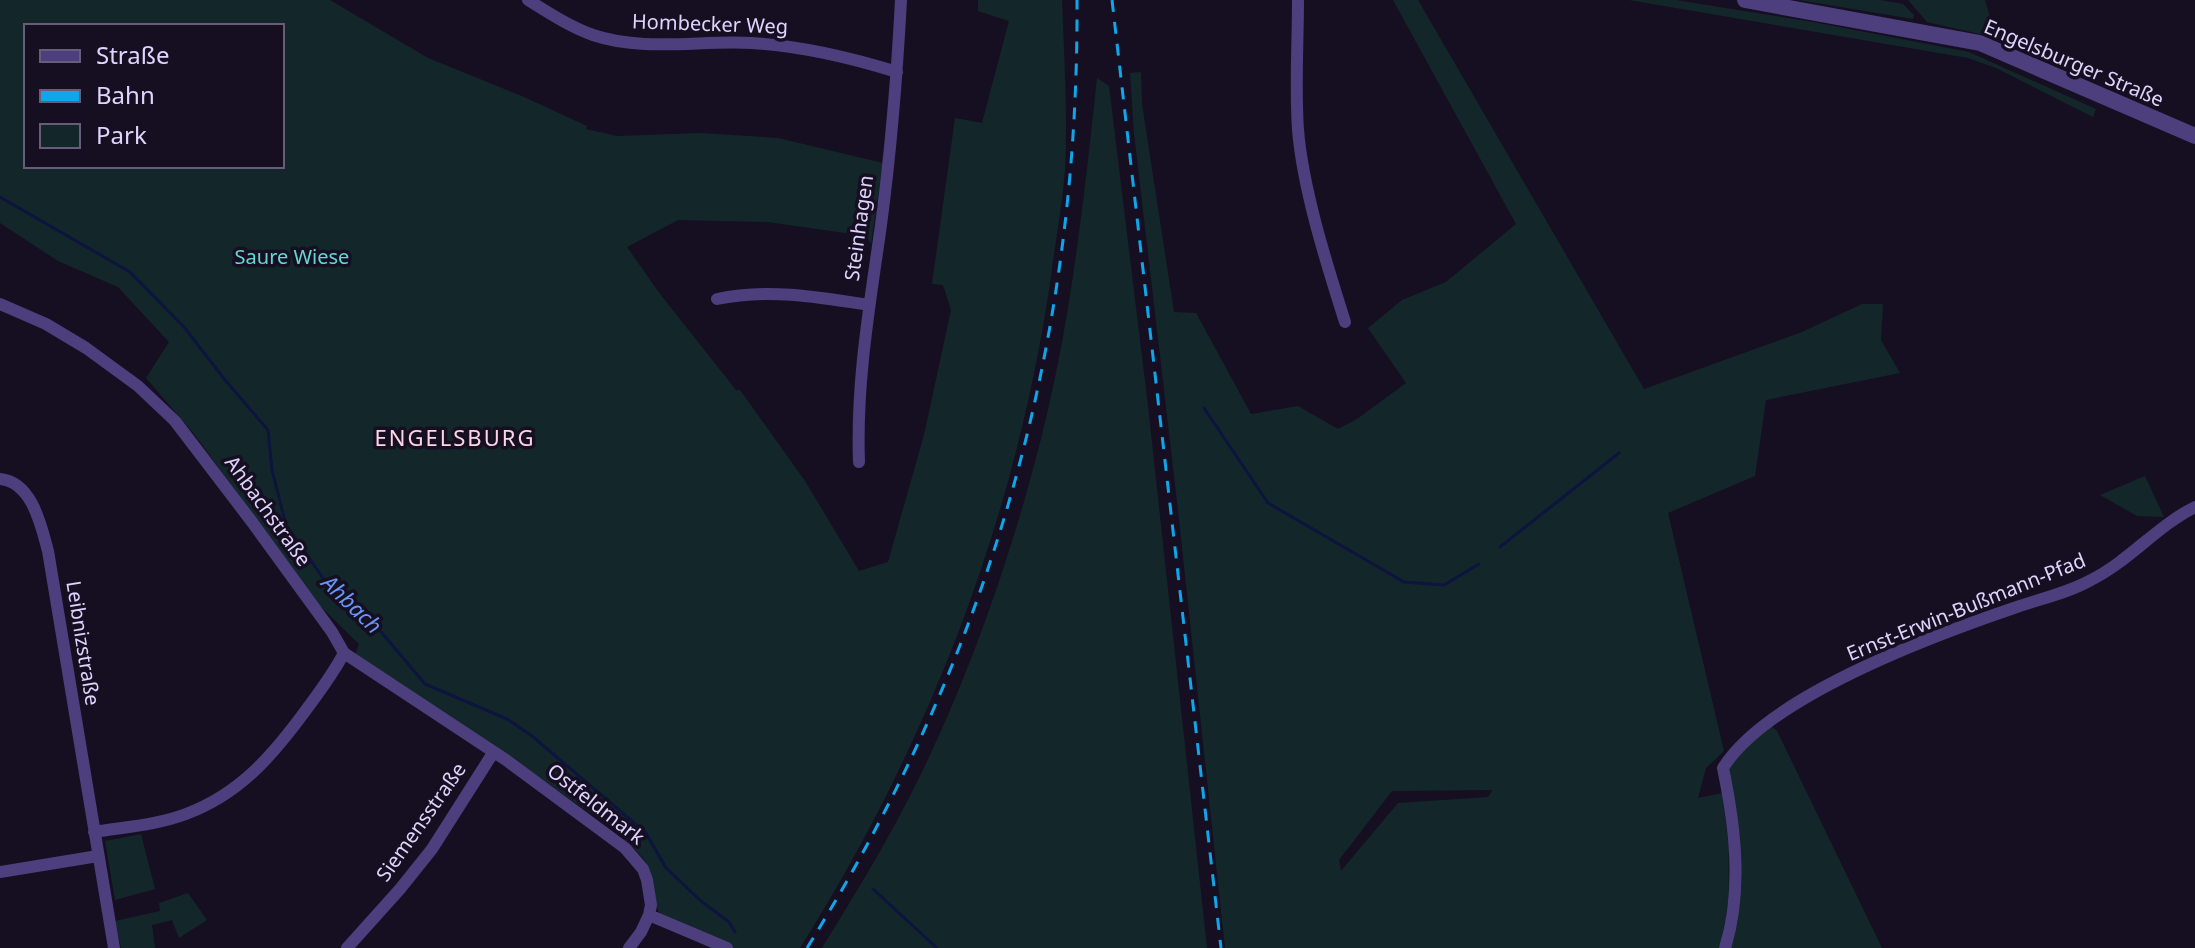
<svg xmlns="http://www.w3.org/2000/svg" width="2195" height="948" font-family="'Noto Sans',sans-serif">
<rect width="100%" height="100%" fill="#160f22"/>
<!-- green -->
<path fill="#13272b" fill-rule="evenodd" d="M 0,0 L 330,0 L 428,58 L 524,97 L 587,126 L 586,129 L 617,136 L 700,133 L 778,138 L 883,163 L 871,244 L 866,236 L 768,222 L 678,220 L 627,247 L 660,294 L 736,390 L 740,390 L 805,481 L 859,571 L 888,562 L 924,435 L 951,310 L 943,285 L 932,284 L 955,118 L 982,123 L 1009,21 L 978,11 L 978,0 L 1062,0 C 1064,56 1068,114 1065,170 C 1063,198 1058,226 1054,254 C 1022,502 933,737 800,948 L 709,948 L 722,940 L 661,914 C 649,901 658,875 642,857 C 620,831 588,812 560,792 C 493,744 424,700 355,655 L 359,644 L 317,603 L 195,435 L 146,378 L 169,342 L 118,287 L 58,261 L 0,223 ZM 26,26 L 282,26 L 282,166 L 26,166 Z
M 1393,0 L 1418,0 L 1644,389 L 1802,332 L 1862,304 L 1883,304 L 1881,340 L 1900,373 L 1766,400 L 1755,476 L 1668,513 L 1724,751 L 1706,768 L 1698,798 L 1722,793 C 1730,854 1735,887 1719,948 L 1225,948 L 1178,510 L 1134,133 L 1130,73 L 1141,72 L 1142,104 L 1174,312 L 1196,313 L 1251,414 L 1298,406 L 1338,429 L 1357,419 L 1406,383 L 1368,328 L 1402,300 L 1446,282 L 1516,224 ZM 1392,791 L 1492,790 L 1492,791 L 1488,797 L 1398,803 L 1341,871 L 1339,860 Z
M 1629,0 L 1676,0 L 1813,22 L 1969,52 L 2096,109 L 2093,117 L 1996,68 L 1968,58 Z
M 1799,0 L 1880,0 L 1903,4 L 1914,15 L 1913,19 Z
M 1908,0 L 1985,0 L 1995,35 L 1993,37 L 1927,22 Z
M 1097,78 L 1109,86 L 1148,406 L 1207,948 L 822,948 C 857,891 892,834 921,774 C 975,663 1019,533 1047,414 C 1073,303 1085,190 1097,78 Z
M 2145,476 L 2164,517 L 2137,516 L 2100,495 Z
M 1771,726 L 1777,731 L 1882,948 L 1729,948 L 1728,769 L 1738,753 Z
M 141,834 L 155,889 L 115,900 L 105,841 Z
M 188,893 L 207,920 L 179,938 L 172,920 L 152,925 L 155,948 L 121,948 L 115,921 L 160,911 L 159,903 Z"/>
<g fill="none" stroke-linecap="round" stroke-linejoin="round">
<!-- stream -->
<path stroke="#0d143d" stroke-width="3" d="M 0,197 L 130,272 L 184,327 L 225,380 L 268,430 L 272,470 L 286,525 L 325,581 L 372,621 L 425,684 L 507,719 L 532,736 L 646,833 L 666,868 L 701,901 L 729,922 L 735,932
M 1204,408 L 1268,503 L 1404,582 L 1444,585 L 1479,564
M 1500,547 L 1619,453
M 873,889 L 937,948"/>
<!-- minor -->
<path stroke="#4d3e7d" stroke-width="12" d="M 528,0 C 549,13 570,27 593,35 C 643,52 700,40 752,43 C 803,46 849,57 897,72
M 1298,0 C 1298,43 1295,87 1298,130 C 1303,190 1327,265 1345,322
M 717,299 C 767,288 819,297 869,305
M 0,304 L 46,324 L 86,348 L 138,386 L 175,421 L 252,522 L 332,632 L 344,653 L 506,760 L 625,848 L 643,869 L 647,880 L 651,905 L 649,915 L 727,948
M 859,462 C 856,381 870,304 881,225 C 891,150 897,75 901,0
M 0,479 C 32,482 41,525 48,551 L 114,948
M 94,832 C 124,827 157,825 186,814 C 240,794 273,755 306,710 C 320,691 333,674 344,653
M 0,872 L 98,856
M 347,948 L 400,889 L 432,849 L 493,753
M 629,948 L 641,932 L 649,915
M 1725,948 C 1743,890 1735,826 1723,768 C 1767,697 1932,636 2011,609 C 2038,599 2066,594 2091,580 C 2129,561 2157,526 2195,507"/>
<!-- tertiary -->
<path stroke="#4d3e7d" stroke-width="16" d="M 1745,0 L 1980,43 L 2195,136"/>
<!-- rail -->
<path stroke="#10a6ea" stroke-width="3" stroke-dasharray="12 10" stroke-linecap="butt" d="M 1112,0 L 1221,948
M 807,948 C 990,654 1079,346 1077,0"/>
</g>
<g text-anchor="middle" stroke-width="7" stroke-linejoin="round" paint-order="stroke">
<!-- street labels -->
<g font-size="20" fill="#e0d3fc" stroke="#160f22">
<text transform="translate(710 24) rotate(2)" y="7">Hombecker Weg</text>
<text transform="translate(2074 63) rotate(23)" y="7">Engelsburger Straße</text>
<text transform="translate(859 228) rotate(-82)" y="7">Steinhagen</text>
<text transform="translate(268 511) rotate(54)" y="7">Ahbachstraße</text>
<text transform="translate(1966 607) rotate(-22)" y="7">Ernst-Erwin-Bußmann-Pfad</text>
<text transform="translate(83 643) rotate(81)" y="7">Leibnizstraße</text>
<text transform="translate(596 804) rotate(38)" y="7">Ostfeldmark</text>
<text transform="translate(421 822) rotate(-55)" y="7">Siemensstraße</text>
</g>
<!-- park labels -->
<g font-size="20" fill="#64d7d2" stroke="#160f22">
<text x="292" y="264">Saure Wiese</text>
</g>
<!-- neighbourhood labels -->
<g font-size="22" letter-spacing="2" fill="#fcd5e5" stroke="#160f22">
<text x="455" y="446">ENGELSBURG</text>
</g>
<!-- water labels -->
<g font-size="22" font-style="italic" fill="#6896f5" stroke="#160f22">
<text transform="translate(352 604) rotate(44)" y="8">Ahbach</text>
</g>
</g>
<!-- legend -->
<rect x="24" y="24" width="260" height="144" fill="#160f22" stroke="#675d79" stroke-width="2"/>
<rect x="40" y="50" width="40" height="12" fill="#4d3e7d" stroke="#675d79" stroke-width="2"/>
<text x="96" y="64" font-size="24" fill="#e0d3fc">Straße</text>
<rect x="40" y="90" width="40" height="12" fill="#10a6ea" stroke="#675d79" stroke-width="2"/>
<text x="96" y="104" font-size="24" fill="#e0d3fc">Bahn</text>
<rect x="40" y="124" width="40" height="24" fill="#13272b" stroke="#675d79" stroke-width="2"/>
<text x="96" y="144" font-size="24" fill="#e0d3fc">Park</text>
</svg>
